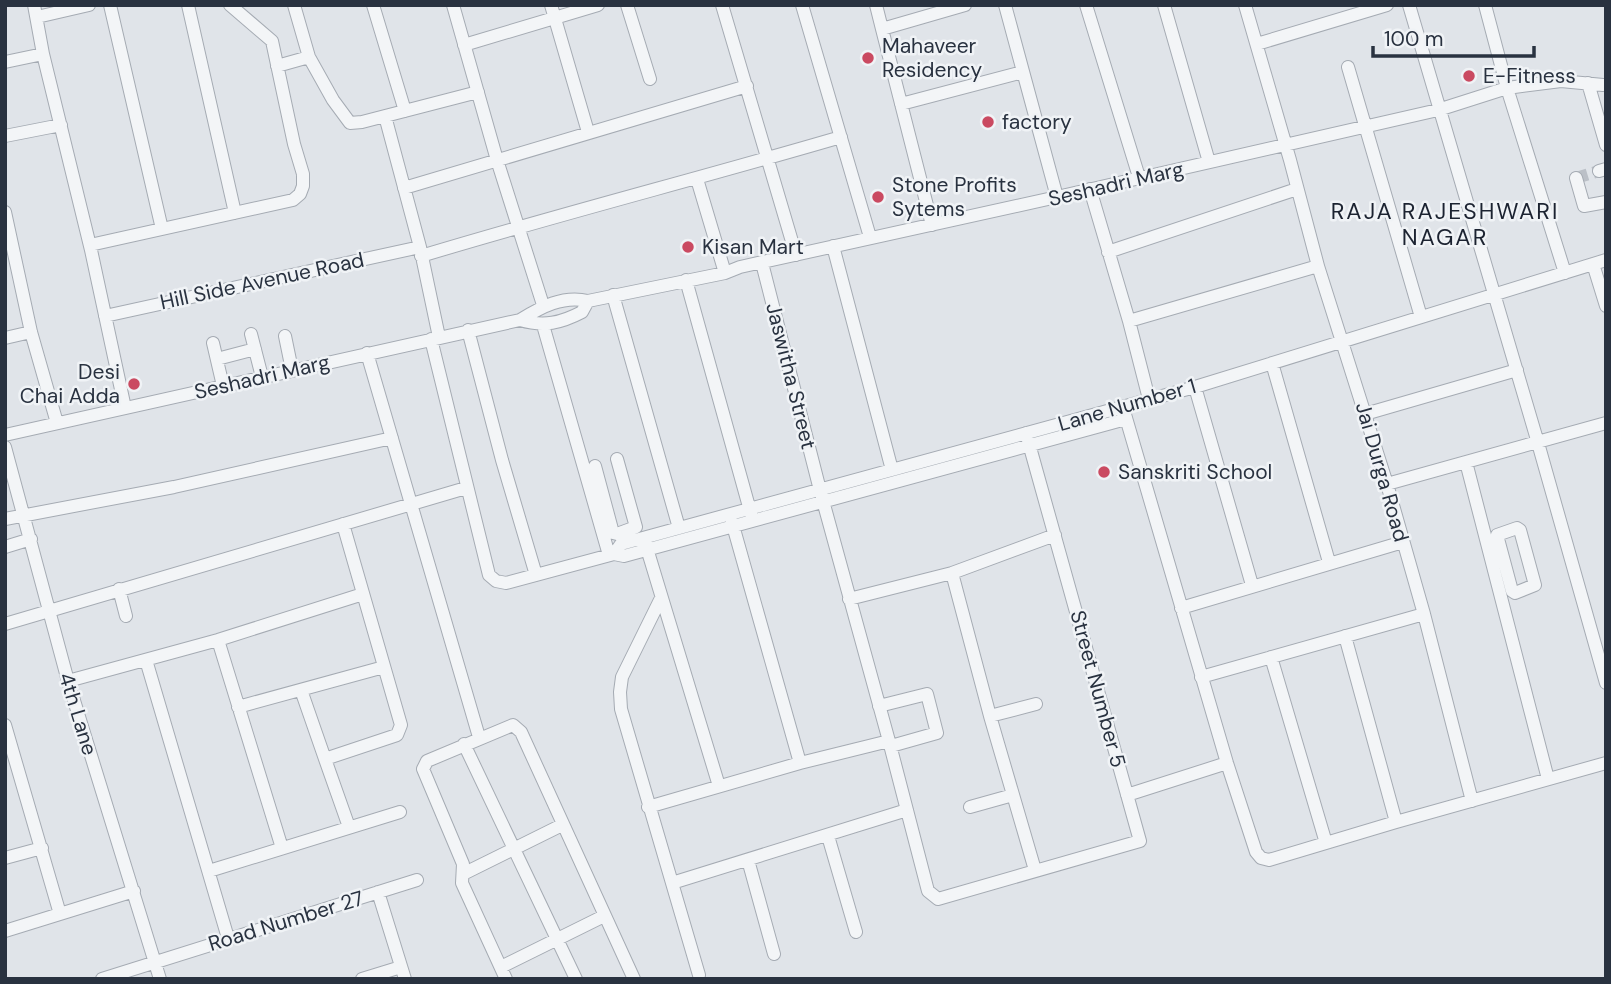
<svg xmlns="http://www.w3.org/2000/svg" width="1611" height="984" font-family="'DM Sans',sans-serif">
<rect width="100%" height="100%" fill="#e0e4e9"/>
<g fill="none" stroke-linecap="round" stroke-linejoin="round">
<!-- minor-tunnel -->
<path stroke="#bbc0c7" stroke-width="12" stroke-dasharray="12 6" stroke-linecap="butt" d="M 1576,178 L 1599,171"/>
<defs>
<path id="minor" d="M 34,5 L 43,54
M 110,5 L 162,229
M 188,5 L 235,213
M 294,5 L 309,57
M 373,5 L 405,111
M 453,5 L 497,160 L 543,305
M 551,5 L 588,132
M 627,5 L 650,79
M 722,5 L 796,255
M 802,5 L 870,237
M 876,5 L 882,29 L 965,5
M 1005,5 L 1057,197
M 1086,5 L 1139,177
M 1164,5 L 1209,162
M 1245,5 L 1290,160 L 1318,266 L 1387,484 L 1424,614 L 1472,801
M 1409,5 L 1538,443 L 1606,683
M 1485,5 L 1507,88 L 1565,273
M 37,17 L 89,5
M 882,29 L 932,225
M 1257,44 L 1387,5
M 464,45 L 598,5
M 5,62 L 43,54 L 91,250 L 125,408
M 277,66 L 309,57 L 333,100 L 350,123 L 362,122 L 478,92
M 1348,67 L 1421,317
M 1588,83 L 1606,145
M 901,104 L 1023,72
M 385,116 L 420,247 L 439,337
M 5,136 L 61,125
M 1599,171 L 1606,169
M 1576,178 L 1584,206 L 1606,202
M 697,179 L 725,273
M 404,188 L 747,86
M 1090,189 L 1129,321 L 1149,399
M 5,212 L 31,332 L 57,423
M 90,245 L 293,200 L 300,194 L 303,186 L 303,174 L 294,144 L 272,41 L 230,5
M 833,246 L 892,470
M 1108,252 L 1297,189
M 421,256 C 560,214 701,178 841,137
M 762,263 L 820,490 L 889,741 L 928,891 L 938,899 L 1140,841 L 1026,433
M 1593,264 L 1606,306
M 686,280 L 751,514
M 613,295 L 679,528
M 105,316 L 420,247
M 520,320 C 544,327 561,323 582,312 L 588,301
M 1129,321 L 1318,266
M 543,325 L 609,555
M 468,330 L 502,460 L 536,575
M 251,334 L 262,377
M 285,336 L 292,370
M 5,338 L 31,332
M 431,339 L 489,575 L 496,581 L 506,583 L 614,554 L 624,556 L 1126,419
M 213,343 L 223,386
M 367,353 L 479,737
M 217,359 L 255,349
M 1272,363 L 1329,562
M 1195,387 L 1252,585
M 1124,411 L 1227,763 L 1256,852 L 1261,858 L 1269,860 L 1396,822 L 1606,763
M 1365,414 L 1517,370
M 5,435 L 520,320 C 541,307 563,295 588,301 L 725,273 L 740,267 L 1057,197 L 1438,110 L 1507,88 L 1561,81 L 1603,85
M 5,447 L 68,681 L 160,979
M 1466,462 L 1548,779
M 595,466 L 613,533 L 617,534 L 636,527 L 617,459
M 1387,484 L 1606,423
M 5,519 L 174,487 L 392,438
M 732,522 L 800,763
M 343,524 L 401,725 L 397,735 L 325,759 L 349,827
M 1517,528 L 1520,530 L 1535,585 L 1515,593 L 1512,591 L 1497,535 Z
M 645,542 L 719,786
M 5,547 L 31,539
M 614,554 L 621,544 L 1195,387 L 1606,260
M 952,573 L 1055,535
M 119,589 L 126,616
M 661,598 L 622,677 L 620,692 L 621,709 L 699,975
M 849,599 L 952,573 L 990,716 L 1035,870
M 1181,608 L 1403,542
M 5,624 L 466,488
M 1345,636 L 1396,822
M 218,640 L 282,848
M 1271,657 L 1326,843
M 146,660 L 228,938
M 1201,677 L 1424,614
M 68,681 L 218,640 L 363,594
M 301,690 L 325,759
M 879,706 L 927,694 L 937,733 L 891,746
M 238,707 L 384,667
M 990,716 L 1036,704
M 5,725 L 60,914
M 464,744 L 576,979
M 1127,795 L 1227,763
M 648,807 L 800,763 L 889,741
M 970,807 L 1013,795
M 828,836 L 856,932
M 5,858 L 42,848
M 748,860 L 774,954
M 209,871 L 400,812
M 463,874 L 562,825
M 672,883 L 907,810
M 378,892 L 405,979
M 5,931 L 134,891
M 501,967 L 604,916
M 102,979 L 417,880
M 362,979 L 401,967
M 506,979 L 462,883 L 463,864 L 423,769 L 427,761 L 513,725 L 521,732 L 634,979"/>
</defs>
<!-- minor casing -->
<use href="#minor" stroke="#a5abb3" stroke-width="14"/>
<!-- minor -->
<use href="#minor" stroke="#f3f5f7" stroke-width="12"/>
</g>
<!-- markers -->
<g fill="#ca4a61" stroke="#f0f3f6" stroke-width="2.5">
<circle cx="868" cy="58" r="7"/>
<circle cx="1469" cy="76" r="7"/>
<circle cx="988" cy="122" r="7"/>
<circle cx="878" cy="197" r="7"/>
<circle cx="688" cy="247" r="7"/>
<circle cx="134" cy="384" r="7"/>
<circle cx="1104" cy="472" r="7"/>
</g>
<g text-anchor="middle" stroke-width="5" stroke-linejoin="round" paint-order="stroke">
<!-- poi labels -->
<g font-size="21" fill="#293240" stroke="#f0f3f6" text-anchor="start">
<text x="882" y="53">Mahaveer<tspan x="882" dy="24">Residency</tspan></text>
<text x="1483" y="83">E-Fitness</text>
<text x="1002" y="129">factory</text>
<text x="892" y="192">Stone Profits<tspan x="892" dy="24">Sytems</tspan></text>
<text x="702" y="254">Kisan Mart</text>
<text x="120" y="379" text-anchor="end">Desi<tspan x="120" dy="24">Chai Adda</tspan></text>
<text x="1118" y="479">Sanskriti School</text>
</g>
<!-- street labels -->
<g font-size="21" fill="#293240" stroke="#f0f3f6">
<text transform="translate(1116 184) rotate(-13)" y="7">Seshadri Marg</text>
<text transform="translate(262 281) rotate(-12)" y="7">Hill Side Avenue Road</text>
<text transform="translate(791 376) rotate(76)" y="7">Jaswitha Street</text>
<text transform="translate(262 377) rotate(-13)" y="7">Seshadri Marg</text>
<text transform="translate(1127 405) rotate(-16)" y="7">Lane Number 1</text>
<text transform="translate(1382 472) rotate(74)" y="7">Jai Durga Road</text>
<text transform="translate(1098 689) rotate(75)" y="7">Street Number 5</text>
<text transform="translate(78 714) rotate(73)" y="7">4th Lane</text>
<text transform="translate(286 921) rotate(-17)" y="7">Road Number 27</text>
</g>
<!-- neighbourhood labels -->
<g font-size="23" letter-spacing="2" fill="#1c2331" stroke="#f0f3f6">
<text x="1445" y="219">RAJA RAJESHWARI<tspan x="1445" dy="26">NAGAR</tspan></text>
</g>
</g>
<!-- border -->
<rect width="1611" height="984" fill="none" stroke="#293240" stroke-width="14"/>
<!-- scale -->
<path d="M1373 46v10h161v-10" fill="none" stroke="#293240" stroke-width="3.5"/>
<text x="1384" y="46" font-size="21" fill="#293240" stroke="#f0f3f6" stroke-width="5" paint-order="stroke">100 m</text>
</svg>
